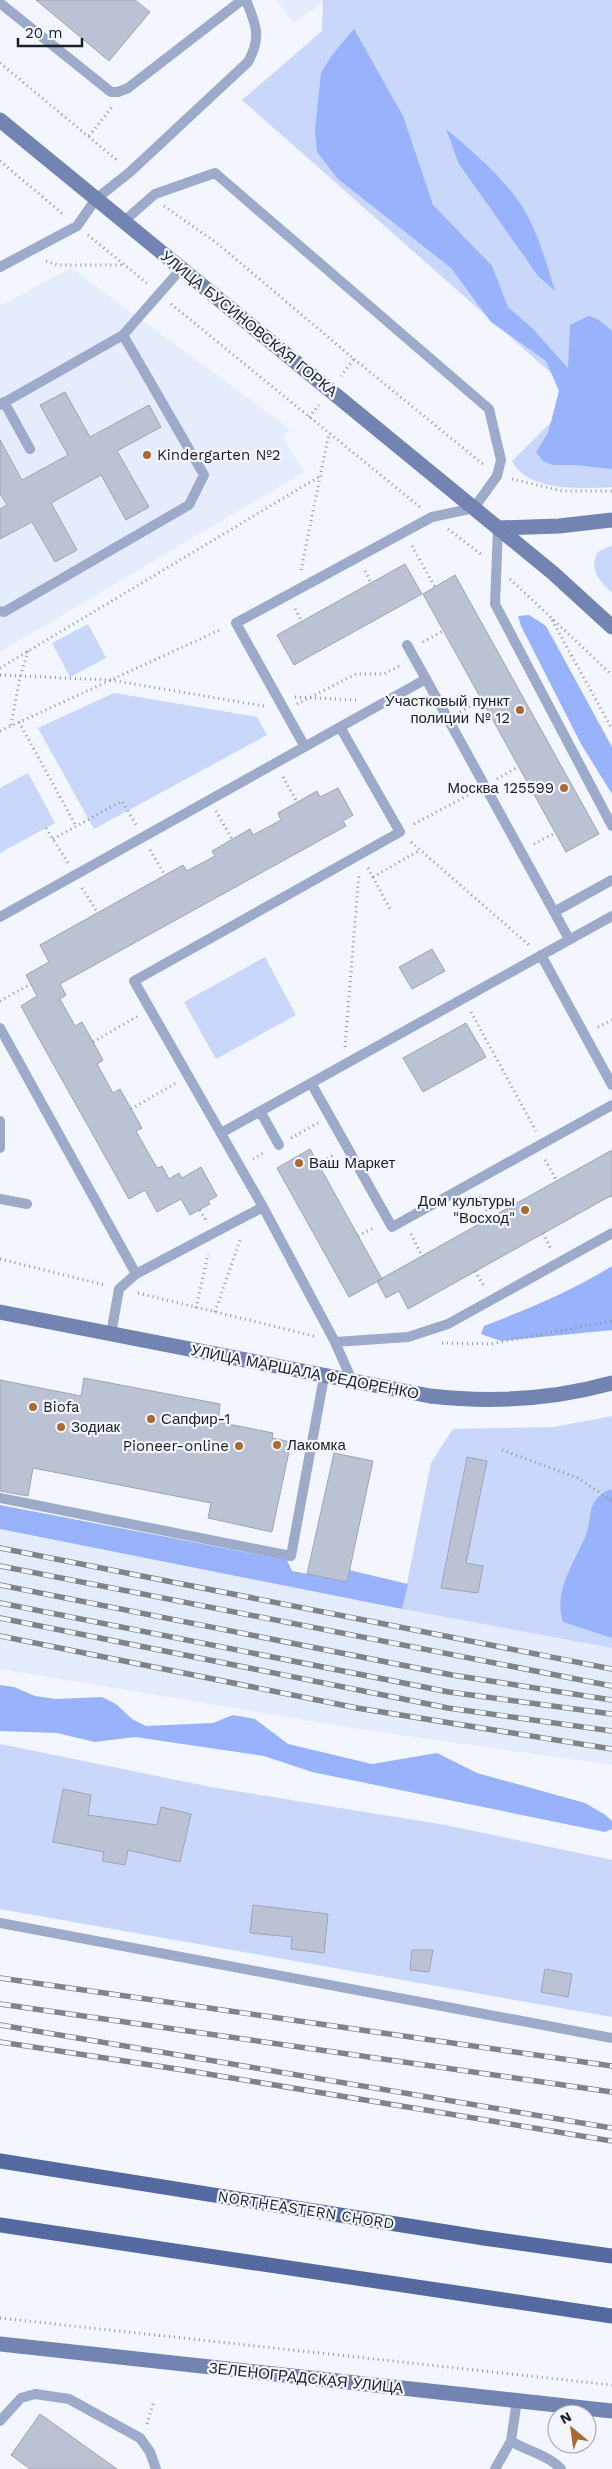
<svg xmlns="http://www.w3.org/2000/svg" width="612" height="2469" font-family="'Work Sans',sans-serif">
<rect width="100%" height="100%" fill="#f3f6fe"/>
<!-- built -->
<path fill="#e5ecfc" d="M 277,0 L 323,0 L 324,2 L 293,23 Z
M 71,268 L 290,429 L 283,438 L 304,472 L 0,652 L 0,306 Z
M 0,1529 L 439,1616 L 612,1648 L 612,1765 L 359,1729 L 0,1669 Z"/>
<!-- green -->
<path fill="#c9d7fb" d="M 323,0 L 612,0 L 612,487 C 583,489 527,492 512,461 L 577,396 L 242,100 L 322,31 Z
M 612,545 L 612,593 C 599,580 588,570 598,552 Z
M 88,624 L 106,658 L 70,677 L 52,643 Z
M 114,693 L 257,717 L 267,735 L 94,829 L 38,728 Z
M 28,773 L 55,823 L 0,853 L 0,788 Z
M 265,957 L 296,1015 L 216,1059 L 184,1002 Z
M 612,1416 L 612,1648 L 402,1609 L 431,1463 L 453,1429 L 554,1427 Z
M 0,1744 L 211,1787 L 445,1825 L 612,1860 L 612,2017 L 0,1909 Z"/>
<!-- forest -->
<path fill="#98b3fb" d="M 354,29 L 403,116 L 433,205 L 492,266 L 508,307 L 532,328 L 568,368 L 570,325 L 589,316 L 599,320 L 612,331 L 612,469 L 576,465 L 553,465 L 543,461 L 536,452 L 548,433 L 559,391 L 546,361 L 491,322 L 451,268 L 338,179 L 317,152 L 315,130 L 321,73 L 332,55 Z
M 446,129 C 472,151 497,172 517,199 C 536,224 546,262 555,291 L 538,276 L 459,164 Z
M 529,615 L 546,626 L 612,747 L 612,794 L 581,744 L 521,626 L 518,616 Z
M 612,1266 L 612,1330 L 501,1341 L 481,1334 L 484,1326 C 528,1309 572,1291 612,1266 Z
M 611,1489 L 612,1491 L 612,1638 L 563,1622 C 553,1593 574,1563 585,1537 C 594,1517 584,1501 611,1489 Z
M 0,1505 L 287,1560 L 292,1571 L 347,1581 L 349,1570 L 408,1584 L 402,1609 L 0,1529 Z
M 0,1685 L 14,1687 L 35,1696 L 56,1699 L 102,1697 L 116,1704 L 132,1719 L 146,1726 L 213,1723 L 233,1715 L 255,1719 L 288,1744 L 372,1764 L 437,1753 L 477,1773 L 585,1803 L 604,1814 L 612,1821 L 612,1829 L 605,1832 L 312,1772 L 264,1756 L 135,1737 L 95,1742 L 57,1733 L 0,1731 Z"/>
<!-- building -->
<path fill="#bac2d4" stroke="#9da4b7" d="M 36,0 L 135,0 L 150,12 L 109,61 Z
M 65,392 L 90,437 L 149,405 L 161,427 L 117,451 L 149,507 L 126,520 L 101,475 L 51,503 L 77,550 L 55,562 L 32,522 L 0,539 L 0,509 L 7,505 L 0,494 L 0,440 L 22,480 L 68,455 L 40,405 Z
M 405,564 L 422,594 L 294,665 L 277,635 Z
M 455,575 L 599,834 L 566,852 L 423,594 Z
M 338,788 L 353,815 L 343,821 L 346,826 L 60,984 L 66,995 L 60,999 L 75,1026 L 82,1022 L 103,1060 L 97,1064 L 113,1093 L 120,1089 L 142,1128 L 136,1131 L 157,1168 L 162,1166 L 169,1179 L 179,1173 L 182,1178 L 201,1167 L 217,1196 L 208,1201 L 210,1204 L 190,1215 L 181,1199 L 157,1212 L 145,1190 L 129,1199 L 38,1037 L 21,1006 L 37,996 L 26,975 L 49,962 L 40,945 L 183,865 L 187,871 L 215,856 L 212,851 L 250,829 L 253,835 L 281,820 L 278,813 L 317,791 L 320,797 Z
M 432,949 L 445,971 L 412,989 L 399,967 Z
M 466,1023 L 486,1057 L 423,1092 L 403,1058 Z
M 310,1149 L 382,1279 L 349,1297 L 277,1168 Z
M 612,1150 L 612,1195 L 408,1309 L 399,1291 L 386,1298 L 377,1281 Z
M 84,1378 L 220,1404 L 218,1422 L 273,1433 L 272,1438 L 291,1442 L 272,1532 L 208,1518 L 211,1503 L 33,1468 L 28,1496 L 0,1491 L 0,1380 L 81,1396 Z
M 334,1453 L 373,1461 L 347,1582 L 307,1574 Z
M 467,1457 L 487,1461 L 466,1563 L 483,1566 L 478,1593 L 441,1588 Z
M 63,1789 L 91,1795 L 88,1815 L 157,1825 L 161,1807 L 191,1814 L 180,1862 L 128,1850 L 125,1865 L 102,1861 L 104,1852 L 53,1842 Z
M 253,1905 L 328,1914 L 324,1953 L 291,1949 L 292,1937 L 250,1933 Z
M 412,1950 L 433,1950 L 429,1972 L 410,1970 Z
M 545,1969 L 572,1974 L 568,1997 L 541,1992 Z
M 40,2414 L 117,2469 L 30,2469 L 11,2455 Z"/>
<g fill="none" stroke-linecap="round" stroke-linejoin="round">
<!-- path -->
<path stroke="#92959c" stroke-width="3" stroke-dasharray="1 4" stroke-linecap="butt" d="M 0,63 L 119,162
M 89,136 L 112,107
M 0,161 L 64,215
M 164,206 L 218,244 L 354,359 L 341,376
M 88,235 L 149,285
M 46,261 L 58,265 L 124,265
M 171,304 L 420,507
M 354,359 L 484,465
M 309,417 L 319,405
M 512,479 L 562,491 L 612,491
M 448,529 L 481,554
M 412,546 L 435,587
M 301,570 L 329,433
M 365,571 L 371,583
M 510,579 L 612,675
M 295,609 L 302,621
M 552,620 L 612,729
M 423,642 L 443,631
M 0,668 L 322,475
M 0,675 L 110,680 L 264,706
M 295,697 L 356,700
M 297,704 L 356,674 L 384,674 L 401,665
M 460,712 L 481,700
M 19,722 L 76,826
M 11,725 L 20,677 L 28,651
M 0,731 L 222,629
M 283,777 L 297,802
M 497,779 L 518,767
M 216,811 L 232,839
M 414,824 L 472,793
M 46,828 L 68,863
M 53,839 L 122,801 L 136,825
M 411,842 L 529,945
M 534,844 L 555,833
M 150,850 L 165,875
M 368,868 L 390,909
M 373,877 L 420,850
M 82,888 L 98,913
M 0,1001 L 31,984
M 471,1012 L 536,1131
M 598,1027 L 612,1020
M 93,1042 L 138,1016
M 345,1047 L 359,873
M 131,1109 L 176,1083
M 291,1138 L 318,1123
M 253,1159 L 265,1152
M 545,1160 L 557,1181
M 318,1163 L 334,1155
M 480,1196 L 491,1218
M 610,1196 L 612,1200
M 200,1210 L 206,1220
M 543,1233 L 552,1251
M 411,1234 L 422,1256
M 358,1236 L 375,1227
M 0,1259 L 105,1285
M 475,1271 L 484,1286
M 138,1293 L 314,1336
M 196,1308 L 208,1254
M 215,1312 L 241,1237
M 442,1343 L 490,1344 L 612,1321
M 502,1450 L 578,1478 L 612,1501
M 0,2318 L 612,2385
M 147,2424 L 154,2401"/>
<!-- lane -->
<path stroke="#9daaca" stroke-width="10" d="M 0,3 L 111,92 L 118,92 L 128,88 L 242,0
M 123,222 L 155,194 L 215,173 L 489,409 L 501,460 L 497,476 L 474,508 L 432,517 L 236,623 L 305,747
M 0,267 L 77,226 L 96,199 L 130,172 L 248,62 C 262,37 256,25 246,0
M 4,402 L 30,449
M 0,405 L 123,335 L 181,269
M 498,528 L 495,604 L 612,826
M 0,611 L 4,612 L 189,505 L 204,475 L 123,335
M 407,645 L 426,679
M 340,727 L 400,832 L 134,981 L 263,1207 L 335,1342 L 353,1383
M 554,912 L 612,880
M 0,917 L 426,679 L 569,939
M 541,955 L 612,1085
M 0,1028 L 136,1274 L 119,1289 L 111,1334
M 311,1083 L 392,1227 L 612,1105
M 260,1111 L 279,1145
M 0,1121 L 0,1148
M 221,1133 L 612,916
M 0,1199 L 27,1204
M 136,1274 L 263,1207
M 335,1342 L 408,1337 L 448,1324 L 612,1233
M 0,1498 L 291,1556 L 324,1377
M 0,1923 L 612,2038
M 0,2421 L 21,2398 L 35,2394 L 69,2399 L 140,2438 L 150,2452 L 156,2469
M 511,2441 L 517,2400
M 495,2469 L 511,2441 C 526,2451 549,2455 561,2469"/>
<!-- secondary -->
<path stroke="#7384b2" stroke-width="15" d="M 0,120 L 553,573 L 612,627
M 498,528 L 559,526 L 612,520
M 0,1312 L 430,1396 C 492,1403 551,1400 612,1383
M 0,2344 L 612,2411"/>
<!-- primary -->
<path stroke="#5569a1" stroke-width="15" d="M 0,2161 L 484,2238 L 612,2256
M 0,2225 L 612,2316"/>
<defs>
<path id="rail" d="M 0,1548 L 612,1669
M 0,1566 L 612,1686
M 0,1585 L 452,1675 L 612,1700
M 0,1603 L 449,1692 L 612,1714
M 0,1618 L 448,1708 L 612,1731
M 0,1636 L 357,1708 L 612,1749
M 0,1978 L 612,2066
M 0,2004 L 612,2092
M 0,2025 L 612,2128
M 0,2042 L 190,2071 L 612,2141"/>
</defs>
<!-- rail casing -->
<use href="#rail" stroke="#80838a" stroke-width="5.5"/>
<!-- rail -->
<use href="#rail" stroke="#f3f6fe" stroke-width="4" stroke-dasharray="11" stroke-linecap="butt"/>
</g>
<!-- markers -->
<g fill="#aa6933" stroke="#f3f6fe" stroke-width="2">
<circle cx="147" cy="455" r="5"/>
<circle cx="520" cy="710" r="5"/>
<circle cx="564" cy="788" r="5"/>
<circle cx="299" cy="1163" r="5"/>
<circle cx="525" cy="1210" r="5"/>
<circle cx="33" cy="1407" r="5"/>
<circle cx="151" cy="1419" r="5"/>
<circle cx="61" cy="1427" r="5"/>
<circle cx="277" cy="1445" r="5"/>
<circle cx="239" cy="1446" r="5"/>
</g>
<g text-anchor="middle" stroke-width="4.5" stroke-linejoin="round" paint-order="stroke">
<!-- street labels -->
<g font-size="15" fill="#1b1e25" stroke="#f3f6fe">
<text transform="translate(249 324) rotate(39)" y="5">УЛИЦА БУСИНОВСКАЯ ГОРКА</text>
<text transform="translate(305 1372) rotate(11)" y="5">УЛИЦА МАРШАЛА ФЕДОРЕНКО</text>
<text transform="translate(306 2210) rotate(9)" y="5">NORTHEASTERN CHORD</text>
<text transform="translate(306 2378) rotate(6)" y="5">ЗЕЛЕНОГРАДСКАЯ УЛИЦА</text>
</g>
<!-- poi labels -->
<g font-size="15" fill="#1b1e25" stroke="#f3f6fe" text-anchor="start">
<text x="157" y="460">Kindergarten №2</text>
<text x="510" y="706" text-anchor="end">Участковый пункт<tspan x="510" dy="17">полиции № 12</tspan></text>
<text x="554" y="793" text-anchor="end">Москва 125599</text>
<text x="309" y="1168">Ваш Маркет</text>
<text x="515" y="1206" text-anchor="end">Дом культуры<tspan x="515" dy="17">"Восход"</tspan></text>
<text x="43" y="1412">Biofa</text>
<text x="161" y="1424">Сапфир-1</text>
<text x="71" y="1432">Зодиак</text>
<text x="287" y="1450">Лакомка</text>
<text x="229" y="1451" text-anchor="end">Pioneer-online</text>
</g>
</g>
<!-- north arrow -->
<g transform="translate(572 2429) rotate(331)"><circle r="24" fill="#f3f6fe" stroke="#9da0a7"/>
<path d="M0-4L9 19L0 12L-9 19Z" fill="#aa6933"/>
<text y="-8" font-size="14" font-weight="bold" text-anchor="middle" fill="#1b1e25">N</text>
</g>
<!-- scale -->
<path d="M18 38v8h64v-8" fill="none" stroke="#1b1e25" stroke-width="2.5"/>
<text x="25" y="38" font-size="15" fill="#1b1e25" stroke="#f3f6fe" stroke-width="4" paint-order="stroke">20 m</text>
</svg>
